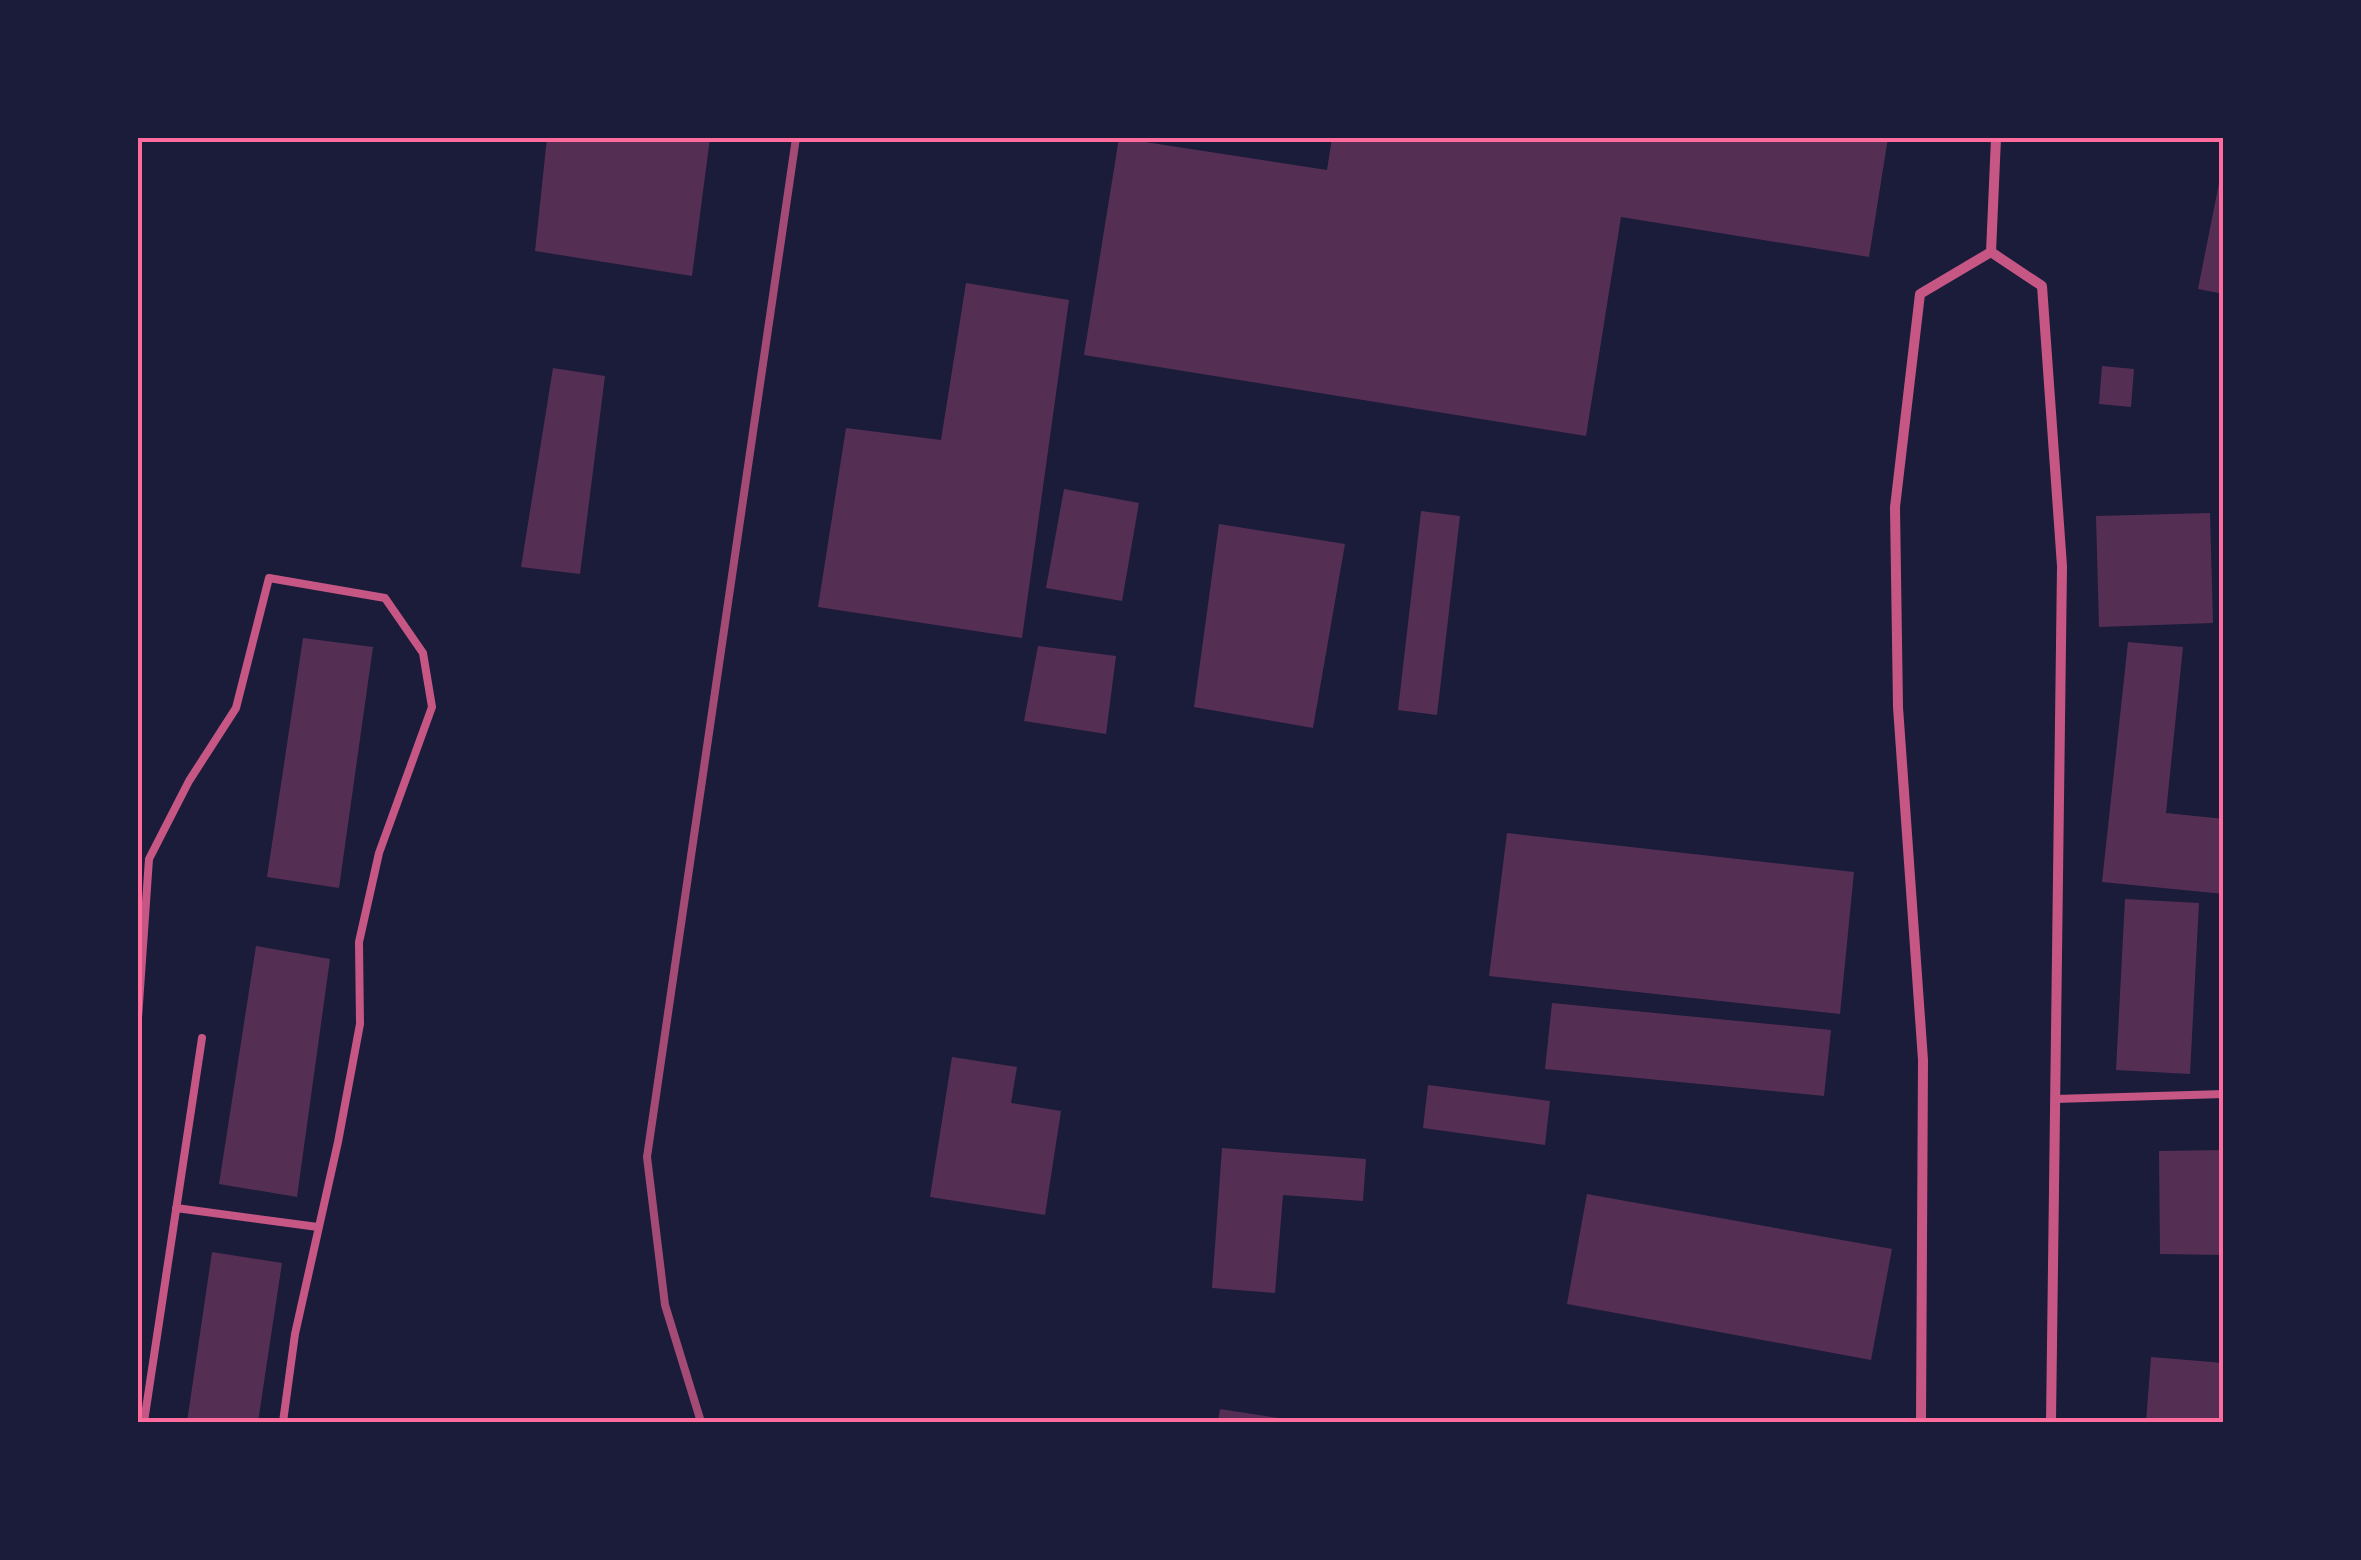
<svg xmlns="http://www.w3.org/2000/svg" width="2361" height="1560" font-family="'Roboto Condensed',sans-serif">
<rect width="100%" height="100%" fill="#1b1b3a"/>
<!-- building -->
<path fill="#542f53" d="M 547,138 L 710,138 L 692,276 L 535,251 Z
M 1119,138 L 1327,170 L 1332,138 L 1888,138 L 1869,257 L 1621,217 L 1586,436 L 1084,355 Z
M 2222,168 L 2224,168 L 2224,294 L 2198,289 Z
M 966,283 L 1069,300 L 1022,638 L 818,607 L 846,428 L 941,440 Z
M 2102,366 L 2134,369 L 2131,407 L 2099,404 Z
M 553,368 L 605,376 L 580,574 L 521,567 Z
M 1064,489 L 1139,503 L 1122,601 L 1046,588 Z
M 1421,511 L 1460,516 L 1437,715 L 1398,710 Z
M 2210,513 L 2213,623 L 2099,627 L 2096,516 Z
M 1219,524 L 1345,544 L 1313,728 L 1194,707 Z
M 303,638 L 373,647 L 339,888 L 267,877 Z
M 2128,642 L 2183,647 L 2166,813 L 2224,819 L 2224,894 L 2102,882 Z
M 1038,646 L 1116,656 L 1106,734 L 1024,721 Z
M 1507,833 L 1854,872 L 1840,1014 L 1489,976 Z
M 2125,899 L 2199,903 L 2190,1074 L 2116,1070 Z
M 256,946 L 330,959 L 297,1197 L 219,1184 Z
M 1552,1003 L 1831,1030 L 1824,1096 L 1545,1069 Z
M 952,1057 L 1017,1067 L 1011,1103 L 1061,1111 L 1045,1215 L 930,1197 Z
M 1428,1085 L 1550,1101 L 1545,1145 L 1423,1128 Z
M 1222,1148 L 1366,1159 L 1363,1201 L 1283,1195 L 1275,1293 L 1212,1288 Z
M 2224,1150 L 2224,1255 L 2160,1254 L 2159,1151 Z
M 1587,1194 L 1892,1249 L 1871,1360 L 1567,1304 Z
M 212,1252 L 282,1263 L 258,1422 L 187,1422 Z
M 2151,1357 L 2224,1363 L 2224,1422 L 2146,1422 Z
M 1220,1409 L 1292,1420 L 1292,1422 L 1218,1422 Z"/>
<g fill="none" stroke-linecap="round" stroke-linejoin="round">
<!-- service -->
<path stroke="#c65784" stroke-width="8" d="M 138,1018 L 149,859 L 189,781 L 236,708 L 269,578 L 385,598 L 423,653 L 432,707 L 379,853 L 359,942 L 360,1024 L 338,1142 L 295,1334 L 283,1422
M 2055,1099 L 2224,1094
M 176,1208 L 318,1227
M 144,1422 L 202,1038"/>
<!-- minor -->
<path stroke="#c65784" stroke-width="10" d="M 1996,138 L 1991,252 L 2042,286 L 2062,566 L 2051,1422
M 1921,1422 L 1923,1060 L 1898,707 L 1895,507 L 1920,294 L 1991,252"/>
<!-- rail -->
<path stroke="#a44b75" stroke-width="8" d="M 701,1422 L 665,1305 L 647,1157 L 796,138"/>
</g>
<!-- border -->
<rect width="2361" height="1560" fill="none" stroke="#1b1b3a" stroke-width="280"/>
<rect x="140" y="140" width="2081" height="1280" fill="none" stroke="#ff6b9d" stroke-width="4"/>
</svg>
